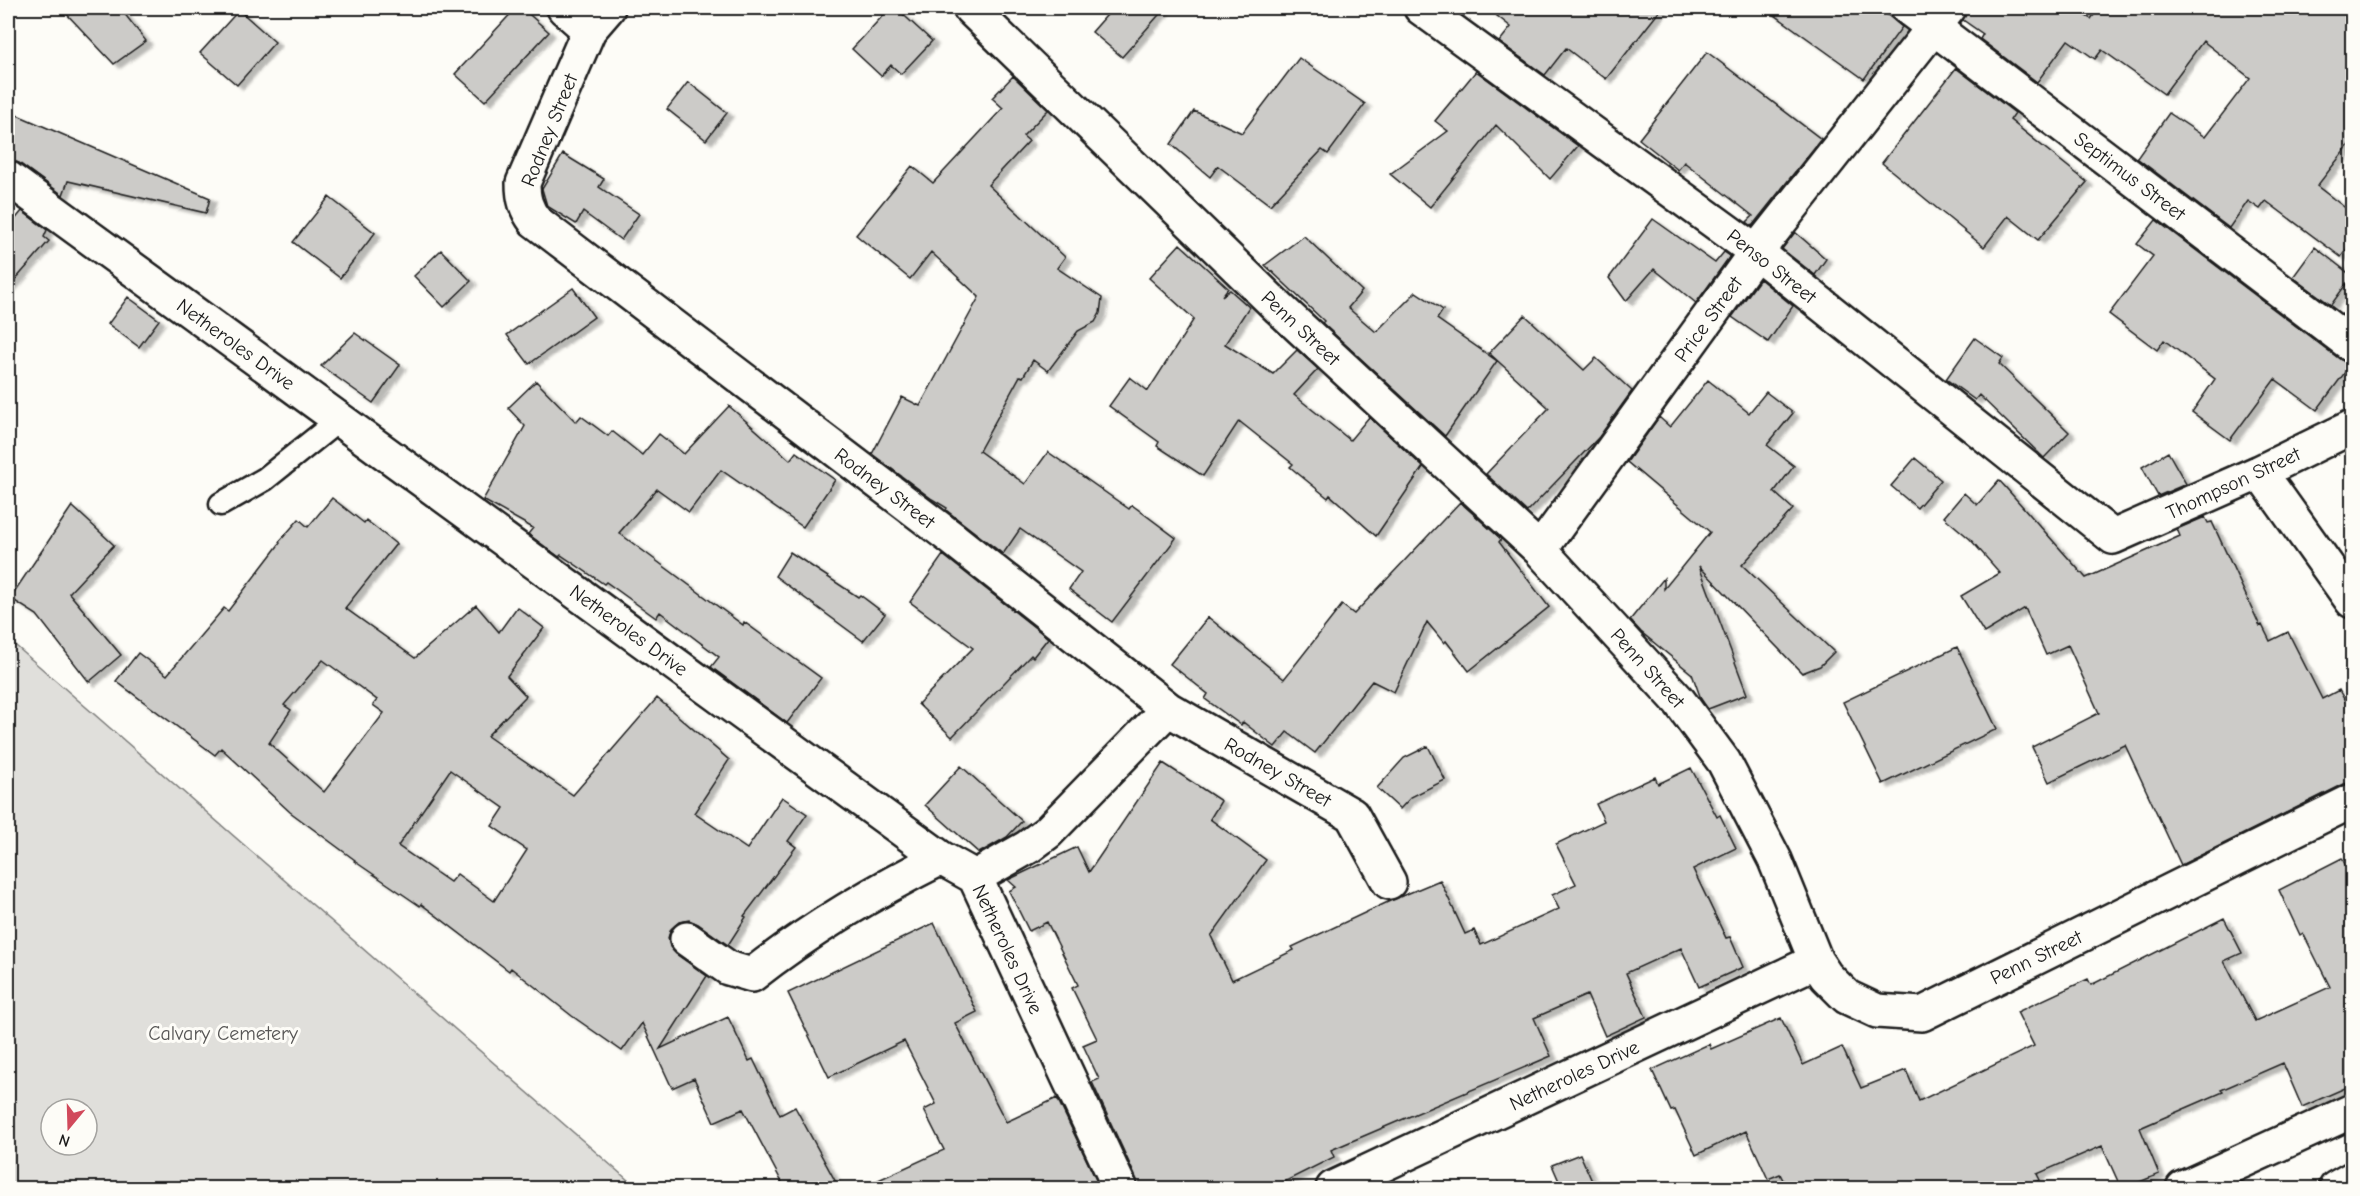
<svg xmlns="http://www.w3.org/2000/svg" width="2360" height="1196" font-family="'Comic Neue',sans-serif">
<defs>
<filter id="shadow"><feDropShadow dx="6" dy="4" stdDeviation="1.5" flood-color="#0004"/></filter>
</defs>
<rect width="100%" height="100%" fill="#fdfcf7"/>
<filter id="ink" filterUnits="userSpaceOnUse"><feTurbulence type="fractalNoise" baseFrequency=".0167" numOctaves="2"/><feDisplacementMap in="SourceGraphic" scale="12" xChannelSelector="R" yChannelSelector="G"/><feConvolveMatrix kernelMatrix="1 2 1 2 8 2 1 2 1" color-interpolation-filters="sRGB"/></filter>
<g filter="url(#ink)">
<!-- green -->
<path fill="#e0dfdb" stroke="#7e7e7c" stroke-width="1.5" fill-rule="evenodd" d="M 8,639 L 637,1188 L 8,1188 ZM 51,1109 L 87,1109 L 87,1145 L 51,1145 Z"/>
<!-- building -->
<path fill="#cccbc8" stroke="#1c1c1c" stroke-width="1.5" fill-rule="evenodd" filter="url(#shadow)" d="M 61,8 L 120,8 L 146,41 L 114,64 Z
M 516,8 L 522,8 L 549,32 L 485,101 L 455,74 Z
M 890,8 L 896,8 L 932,41 L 901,74 L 891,65 L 881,76 L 852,49 Z
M 1113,8 L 1165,8 L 1122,57 L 1092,32 Z
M 1487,8 L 1662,8 L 1606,79 L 1566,48 L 1545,75 L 1499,42 L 1511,27 Z
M 1765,8 L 1879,8 L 1902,27 L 1864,79 Z
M 1967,8 L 2092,8 L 2086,16 L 2091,19 L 2099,8 L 2352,8 L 2352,141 L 2317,186 L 2352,213 L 2352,242 L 2341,257 L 2266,201 L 2260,209 L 2248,201 L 2229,228 L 2137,158 L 2169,113 L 2205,137 L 2250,78 L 2203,41 L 2164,94 L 2102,50 L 2095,59 L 2068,40 L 2037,82 L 1980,39 L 1983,34 L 1963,20 Z
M 239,10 L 275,42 L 237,85 L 200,53 Z
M 1707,52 L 1821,139 L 1752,226 L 1747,222 L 1753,216 L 1684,162 L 1678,170 L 1639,139 Z
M 1299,58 L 1365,104 L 1328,154 L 1322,150 L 1270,205 L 1218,166 L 1210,177 L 1171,144 L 1194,111 L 1242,133 Z
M 1956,68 L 2015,113 L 2010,120 L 2087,182 L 2038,240 L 2008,216 L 1984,247 L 1882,163 Z
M 1476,71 L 1578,146 L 1550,179 L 1496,125 L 1430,207 L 1390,174 L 1448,131 L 1435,121 Z
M 1013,76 L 1048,110 L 1023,136 L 1029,141 L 988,185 L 1065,257 L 1057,268 L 1102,298 L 1100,313 L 1095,322 L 1078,331 L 1048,371 L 1033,360 L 1023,377 L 1020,376 L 979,451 L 1025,484 L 1048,452 L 1129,509 L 1132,505 L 1176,538 L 1112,622 L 1069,589 L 1081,572 L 1020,529 L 1003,554 L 946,510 L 947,508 L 932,499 L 872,454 L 902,397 L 920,406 L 979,297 L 931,252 L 910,279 L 856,235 L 912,166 L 933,183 L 1003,108 L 992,98 Z
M 688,82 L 727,113 L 706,140 L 667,109 Z
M 8,111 L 210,198 L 206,213 L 68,181 L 63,195 L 19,163 L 8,160 Z
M 563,154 L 604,179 L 599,187 L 639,214 L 621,240 L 583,212 L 576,224 L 547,206 L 542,189 Z
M 329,197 L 375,233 L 340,278 L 293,242 Z
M 22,211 L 47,230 L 44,237 L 49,241 L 8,288 L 8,228 Z
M 1653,219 L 1715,263 L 1724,252 L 1730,256 L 1696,303 L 1654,269 L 1626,301 L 1609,278 Z
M 2156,220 L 2341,360 L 2352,363 L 2317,410 L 2275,379 L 2230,440 L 2192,412 L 2215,379 L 2164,340 L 2157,350 L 2109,314 L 2153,256 L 2137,244 Z
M 1795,232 L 1826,259 L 1815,275 L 1782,249 Z
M 1304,236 L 1362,291 L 1348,308 L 1376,332 L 1416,292 L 1443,310 L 1437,319 L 1497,361 L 1445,436 L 1322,323 L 1324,321 L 1265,265 Z
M 1180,244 L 1228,288 L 1222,296 L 1230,290 L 1249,307 L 1225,344 L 1273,374 L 1297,350 L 1318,369 L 1294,395 L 1350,440 L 1369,417 L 1423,467 L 1376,536 L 1330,495 L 1328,498 L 1290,467 L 1293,464 L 1239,421 L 1203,476 L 1157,446 L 1159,442 L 1109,406 L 1130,377 L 1148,391 L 1194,319 L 1149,278 Z
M 2315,247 L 2352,276 L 2331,305 L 2293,277 Z
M 441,250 L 471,281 L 444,307 L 414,276 Z
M 1760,279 L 1793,306 L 1768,342 L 1732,317 Z
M 573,288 L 594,317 L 529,364 L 507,335 Z
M 128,297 L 159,320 L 139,347 L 108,324 Z
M 1525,315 L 1584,370 L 1596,358 L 1632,391 L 1599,437 L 1527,512 L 1486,474 L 1549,408 L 1489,353 Z
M 355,333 L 400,365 L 373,403 L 321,366 Z
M 1975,338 L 2003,358 L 1999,364 L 2069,432 L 2044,458 L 1979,395 L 1975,400 L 1946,379 Z
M 1708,380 L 1749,413 L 1766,392 L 1793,413 L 1767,445 L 1794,466 L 1774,492 L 1793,509 L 1742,565 L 1834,652 L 1820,666 L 1802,673 L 1699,566 L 1747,694 L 1708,709 L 1701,699 L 1692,674 L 1641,632 L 1630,620 L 1664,578 L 1664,589 L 1710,532 L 1627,462 L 1659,417 L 1670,427 Z
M 536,381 L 576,422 L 581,416 L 608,436 L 612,431 L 642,455 L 659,434 L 684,454 L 729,406 L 790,460 L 796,452 L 835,480 L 803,527 L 721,470 L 689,512 L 657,489 L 619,533 L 743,625 L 744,622 L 821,678 L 787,723 L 711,667 L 719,657 L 660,612 L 656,618 L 606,582 L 604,584 L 561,555 L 559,557 L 528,534 L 533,528 L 483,500 L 525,426 L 508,408 Z
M 2168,452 L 2186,484 L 2158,496 L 2142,467 Z
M 1915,458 L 1941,480 L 1917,508 L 1891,486 Z
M 1999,480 L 2086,578 L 2180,536 L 2177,529 L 2205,517 L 2208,523 L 2212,522 L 2260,626 L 2262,625 L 2270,641 L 2288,632 L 2322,699 L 2339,690 L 2352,714 L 2352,782 L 2344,784 L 2181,865 L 2125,745 L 2049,782 L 2032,747 L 2099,713 L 2068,645 L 2046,655 L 2025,608 L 1984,633 L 1961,596 L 2000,573 L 1970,539 L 1944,517 L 1964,493 L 1977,505 Z
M 332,498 L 364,523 L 366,520 L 396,544 L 345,608 L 415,658 L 476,605 L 499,632 L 517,607 L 544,628 L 507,676 L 526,696 L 487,736 L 573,795 L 657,698 L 729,760 L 694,813 L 747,849 L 782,797 L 807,814 L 788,841 L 796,847 L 744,916 L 746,917 L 728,945 L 698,924 L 689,920 L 679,922 L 671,929 L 668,938 L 670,947 L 676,954 L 707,976 L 660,1049 L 728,1017 L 749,1061 L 753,1059 L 780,1115 L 795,1107 L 839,1188 L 785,1188 L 743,1109 L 714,1122 L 694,1078 L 672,1088 L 642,1023 L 622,1051 L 572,1016 L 511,968 L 509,971 L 421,904 L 420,906 L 354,861 L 355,860 L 290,812 L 221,748 L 215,755 L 116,681 L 138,653 L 167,675 L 224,608 L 228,611 L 280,543 L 279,542 L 299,519 L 308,527 ZM 323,660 L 377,700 L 373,705 L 384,713 L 324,792 L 269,743 L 291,710 L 284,705 ZM 450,770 L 504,808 L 492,826 L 527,850 L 494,901 L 457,874 L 450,882 L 398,846 Z
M 1460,502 L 1501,539 L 1499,542 L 1549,607 L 1469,671 L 1446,641 L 1444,643 L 1427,622 L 1394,692 L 1372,681 L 1315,753 L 1287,732 L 1275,747 L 1243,722 L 1241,725 L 1205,699 L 1208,694 L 1170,664 L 1208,617 L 1284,679 L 1342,605 L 1354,614 Z
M 72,506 L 114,545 L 69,593 L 121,655 L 89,682 L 37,615 L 10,598 Z
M 790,552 L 858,597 L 860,595 L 885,614 L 863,641 L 775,576 Z
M 943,555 L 1048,638 L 1033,657 L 1031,655 L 952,737 L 918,704 L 973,648 L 910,602 Z
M 1957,647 L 1997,729 L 1883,784 L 1843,702 Z
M 1428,746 L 1445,780 L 1411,797 L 1400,809 L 1377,788 L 1404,758 Z
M 1163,763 L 1221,801 L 1210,819 L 1266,860 L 1211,936 L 1232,980 L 1294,950 L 1292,947 L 1390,901 L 1440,880 L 1465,934 L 1474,930 L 1481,945 L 1559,909 L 1552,895 L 1576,884 L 1556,844 L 1604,821 L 1596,804 L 1655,777 L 1658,784 L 1691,768 L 1717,817 L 1720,815 L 1736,848 L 1693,869 L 1726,938 L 1730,937 L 1743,967 L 1699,987 L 1681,948 L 1626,973 L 1646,1017 L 1605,1036 L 1587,995 L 1534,1018 L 1551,1056 L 1331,1150 L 1334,1157 L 1272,1188 L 1139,1188 L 1137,1180 L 1092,1082 L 1099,1079 L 1083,1045 L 1097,1039 L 1072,988 L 1078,985 L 1047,922 L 1029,931 L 1009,891 L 1016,887 L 1008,880 L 1077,847 L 1089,872 Z
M 961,766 L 1022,821 L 1007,837 L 979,853 L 925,805 Z
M 2342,858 L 2352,879 L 2352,1085 L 2302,1107 L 2283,1063 L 2221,1090 L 2223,1092 L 2140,1128 L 2159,1174 L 2125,1188 L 2121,1188 L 2102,1146 L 2037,1174 L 2040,1180 L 2020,1188 L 1787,1188 L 1780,1174 L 1768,1179 L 1746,1131 L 1696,1155 L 1675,1110 L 1671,1111 L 1652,1070 L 1709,1044 L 1711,1049 L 1781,1018 L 1803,1065 L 1842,1047 L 1861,1088 L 1906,1070 L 1919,1101 L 2034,1046 L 2017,1012 L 2088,979 L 2091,985 L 2224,918 L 2242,953 L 2224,961 L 2255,1021 L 2330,987 L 2303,933 L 2300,935 L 2279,890 Z
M 934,923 L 977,1012 L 955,1023 L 1006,1122 L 1057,1098 L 1100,1188 L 861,1188 L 944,1150 L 924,1110 L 936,1104 L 904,1041 L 829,1077 L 788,993 Z
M 1580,1154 L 1595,1188 L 1562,1188 L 1552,1165 Z"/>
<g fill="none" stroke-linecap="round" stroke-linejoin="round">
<defs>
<path id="service" d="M 221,504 L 265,479 L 340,419"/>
<path id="minor" d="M 564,8 L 589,30 L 608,8
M 970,8 L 1279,308 L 1540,550 L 1679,701 L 1724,762 L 1775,860 L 1816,961 L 1826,976 L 1847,997 L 1877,1011 L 1922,1014 L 2352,801
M 1421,8 L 1756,252 L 2113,537 L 2260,472 L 2352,427
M 1908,8 L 2352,345
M 589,30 L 523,183 C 523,199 526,209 535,221 L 953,539 L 1168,709 L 1352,815 L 1389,882
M 8,178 L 941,858 L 975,877 L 1120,1188
M 2260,472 L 2352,601
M 1540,550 L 1756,252 L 1949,8
M 975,877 L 1028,847 L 1048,832 L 1168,709
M 687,939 L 728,968 L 752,975 C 812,928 873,892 941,858
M 1333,1188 L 1816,961"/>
<path id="tertiary" d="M 2183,1188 L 2352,1111
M 2336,1188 L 2352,1179"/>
</defs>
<!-- service casing -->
<use href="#service" stroke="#1c1c1c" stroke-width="27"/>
<!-- minor casing -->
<use href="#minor" stroke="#1c1c1c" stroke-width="38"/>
<!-- tertiary casing -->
<use href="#tertiary" stroke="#1c1c1c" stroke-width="38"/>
<!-- service -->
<use href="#service" stroke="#fdfcf7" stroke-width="22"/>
<!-- minor -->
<use href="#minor" stroke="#fdfcf7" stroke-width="33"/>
<!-- tertiary -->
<use href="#tertiary" stroke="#fdfcf7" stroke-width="33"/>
</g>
</g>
<g text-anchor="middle" stroke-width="6" stroke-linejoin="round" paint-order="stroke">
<!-- street labels -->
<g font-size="20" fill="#1c1c1c" stroke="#fdfcf7">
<text transform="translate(549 130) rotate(-68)" y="7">Rodney Street</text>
<text transform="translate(2130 176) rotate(37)" y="7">Septimus Street</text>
<text transform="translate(1772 266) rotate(38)" y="7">Penso Street</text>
<text transform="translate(1708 319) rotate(-54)" y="7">Price Street</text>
<text transform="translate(1301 328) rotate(43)" y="7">Penn Street</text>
<text transform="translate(236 344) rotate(36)" y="7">Netheroles Drive</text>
<text transform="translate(2233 483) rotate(-25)" y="7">Thompson Street</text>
<text transform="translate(885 488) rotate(37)" y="7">Rodney Street</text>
<text transform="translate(629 630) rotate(36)" y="7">Netheroles Drive</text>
<text transform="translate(1648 668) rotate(48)" y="7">Penn Street</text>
<text transform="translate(1278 772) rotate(30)" y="7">Rodney Street</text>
<text transform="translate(1008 949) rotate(65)" y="7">Netheroles Drive</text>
<text transform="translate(2036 957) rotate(-26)" y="7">Penn Street</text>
<text transform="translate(1574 1075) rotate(-25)" y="7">Netheroles Drive</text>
</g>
<!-- park labels -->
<g font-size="20" fill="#575655" stroke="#fdfcf7">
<text x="223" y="1040">Calvary Cemetery</text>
</g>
</g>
<!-- margin -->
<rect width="2360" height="1196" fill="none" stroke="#fdfcf7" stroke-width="30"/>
<rect x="15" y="15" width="2330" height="1166" fill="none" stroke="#1c1c1c" stroke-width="2" filter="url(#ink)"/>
<!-- north arrow -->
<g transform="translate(69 1127) rotate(199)"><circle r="28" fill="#fdfcf7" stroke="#a3a29f" stroke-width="1.5"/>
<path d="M0-4.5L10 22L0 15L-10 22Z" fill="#d1495b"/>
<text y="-9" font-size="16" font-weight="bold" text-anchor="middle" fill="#1c1c1c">N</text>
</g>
</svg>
